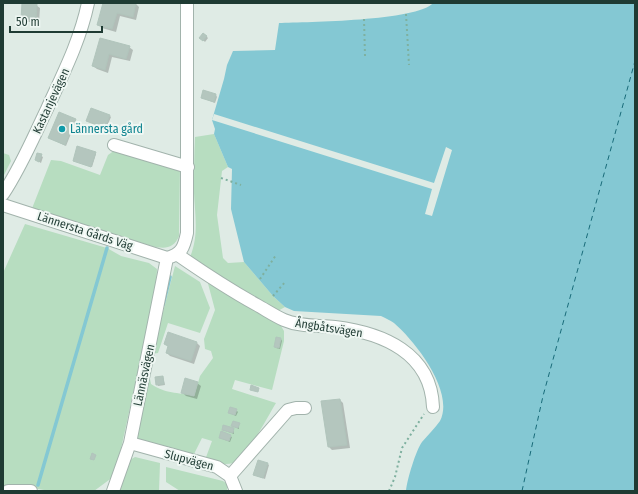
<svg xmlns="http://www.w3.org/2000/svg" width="638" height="494" font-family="'Fira Sans Condensed',sans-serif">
<rect width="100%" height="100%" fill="#dfebe5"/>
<!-- green -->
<path fill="#b7ddc0" d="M 214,134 L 228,167 L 222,171 L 217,215 L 223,258 L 228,263 L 244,262 L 273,296 L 285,307 L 276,312 L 190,257 C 199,235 195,216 194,193 C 194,175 194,156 195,137 Z
M 115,150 L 180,169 L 179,236 C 174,249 164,249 152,246 L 31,211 L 51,160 L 61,161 L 100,175 L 108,155 Z
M 3,153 L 9,155 L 11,161 L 3,177 Z
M 25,224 L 107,248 L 121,256 L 149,263 L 157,269 L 156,289 L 117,467 L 113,477 L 94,491 L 50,491 L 14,485 L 3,486 L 3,273 Z
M 175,266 L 200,282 L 210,308 L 200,333 L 168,323 L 158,353 L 152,354 Z
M 206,276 L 278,321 L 284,331 L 284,341 L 272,390 L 235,380 L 232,389 L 276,403 C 268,416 246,459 233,463 C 224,466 214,462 205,460 L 212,441 L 202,438 L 194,454 L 186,455 L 141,443 L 136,437 L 149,374 L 151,384 C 166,394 177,392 194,396 L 200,376 L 213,358 L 211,351 L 205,349 L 204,339 L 215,310 Z
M 135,457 L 160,463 L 159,491 L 116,491 L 128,461 Z
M 166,467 L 223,481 L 227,484 L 227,491 L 180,491 L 166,482 Z"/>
<!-- water -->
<path fill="#84c8d3" d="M 433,3 L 635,3 L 635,491 L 406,491 C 407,480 416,450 422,442 C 428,435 435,428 440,421 C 455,392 415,341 394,323 C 390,320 385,318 381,316 L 294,311 L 285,307 L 273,296 L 244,262 L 231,209 L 232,169 L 228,167 L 214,134 L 215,129 L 212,120 L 224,79 L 227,65 L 233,51 L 275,50 L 279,23 C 307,22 417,21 433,3 Z"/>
<!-- pier -->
<path fill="#dfebe5" d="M 214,114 L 434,183 L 446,147 L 452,150 L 432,216 L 425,214 L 432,189 L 212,120 Z"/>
<!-- shadow -->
<path fill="#0003" d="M 23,3 L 33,3 L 40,8 L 39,22 L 26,22 L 22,18 Z
M 104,3 L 136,4 L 139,7 L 136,20 L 120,16 L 116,32 L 102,28 L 98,25 Z
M 204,34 L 208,38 L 205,42 L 201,38 Z
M 101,39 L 129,47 L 133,50 L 130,61 L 112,57 L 108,73 L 97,69 L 93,66 Z
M 216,95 L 217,97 L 215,103 L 202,98 Z
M 110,116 L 111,117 L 106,129 L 87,121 Z
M 75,120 L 76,121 L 66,146 L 49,138 Z
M 95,153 L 96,154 L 92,167 L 74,160 Z
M 38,154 L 43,157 L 41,163 L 36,160 Z
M 169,333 L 197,343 L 200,346 L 194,364 L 170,356 L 167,353 L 169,347 L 165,344 Z
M 281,339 L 282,341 L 280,349 L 276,348 L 275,347 Z
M 163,377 L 165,385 L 158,386 L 157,384 Z
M 197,383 L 201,386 L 197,399 L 186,396 L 183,393 Z
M 340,400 L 343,403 L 350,448 L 332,450 L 329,447 Z
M 236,410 L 238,412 L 236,416 L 229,413 Z
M 239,424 L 239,429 L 232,426 Z
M 234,429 L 234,434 L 223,430 Z
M 230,436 L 232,437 L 230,442 L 220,438 Z
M 268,464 L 269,465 L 265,479 L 254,475 Z"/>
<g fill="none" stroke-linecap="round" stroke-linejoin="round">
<!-- stream -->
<path stroke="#84c8d3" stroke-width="3.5" d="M 163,305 L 170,277
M 38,485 L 107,248"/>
<!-- ferry -->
<path stroke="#186b79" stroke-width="1" stroke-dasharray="5 4" stroke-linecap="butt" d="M 522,491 L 543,396 L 635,61"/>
</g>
<!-- building -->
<path fill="#b4c6be" stroke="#b1c5bc" d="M 22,3 L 37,4 L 36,19 L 21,19 Z
M 103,3 L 136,3 L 133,17 L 117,13 L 112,29 L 97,25 Z
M 203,33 L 207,36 L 203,41 L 199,38 Z
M 100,38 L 130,46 L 126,59 L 109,54 L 105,70 L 92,66 Z
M 203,90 L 216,94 L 214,102 L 201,98 Z
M 91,108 L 110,115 L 105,128 L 86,121 Z
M 59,112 L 76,119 L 65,145 L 48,138 Z
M 77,146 L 96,152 L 91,167 L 73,161 Z
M 37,153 L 42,154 L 39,162 L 35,160 Z
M 168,332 L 197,342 L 191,361 L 166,353 L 168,346 L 164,344 Z
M 276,337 L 281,338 L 279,348 L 274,347 Z
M 163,376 L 164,384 L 156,385 L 155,377 Z
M 185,378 L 198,382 L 194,396 L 181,393 Z
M 251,385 L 259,388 L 258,392 L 250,390 Z
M 340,399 L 347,445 L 328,447 L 321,401 Z
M 230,407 L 237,409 L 235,415 L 228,413 Z
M 233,421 L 240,423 L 238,428 L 231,426 Z
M 223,425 L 234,428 L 233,433 L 222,430 Z
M 221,431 L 231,435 L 229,441 L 219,438 Z
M 92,453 L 96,455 L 94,460 L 90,459 Z
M 258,460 L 268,463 L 263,478 L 253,475 Z"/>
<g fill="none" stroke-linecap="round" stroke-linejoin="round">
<defs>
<path id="minor" d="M 114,145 L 188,167
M 3,194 C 21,167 33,138 47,109 C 63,74 80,41 88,3
M 3,205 L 167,258
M 178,255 C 204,273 230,290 257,305 C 266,310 275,316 284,320 C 300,327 318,325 335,327 C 383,333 431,353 433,407
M 167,258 C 182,254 184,247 187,233 L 187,3
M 130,443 L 217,467 L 230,476 L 236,491
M 230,476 L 288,410 L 296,408 L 305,408
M 8,491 L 31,491
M 113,491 L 130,443 L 167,258"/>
</defs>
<!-- minor casing -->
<use href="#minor" stroke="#a2b3ac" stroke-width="14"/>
<!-- path -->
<path stroke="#7eb09f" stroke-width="2" stroke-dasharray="2 3" stroke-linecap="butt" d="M 406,14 L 409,65
M 364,19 L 365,56
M 221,178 L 241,185
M 260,279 L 276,255
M 273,296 L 286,281
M 389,491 L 395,477 L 402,448 L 424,414"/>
<!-- minor -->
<use href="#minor" stroke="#fff" stroke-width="12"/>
</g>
<!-- markers -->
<circle fill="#0f9aa8" stroke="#eff7f3" stroke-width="1.5" cx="62" cy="129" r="4"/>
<g text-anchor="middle" stroke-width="4" stroke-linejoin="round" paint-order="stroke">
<!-- street labels -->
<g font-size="12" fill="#1f3b33" stroke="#eff7f3">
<text transform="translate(51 101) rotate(-65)" y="4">Kastanjevägen</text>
<text transform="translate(85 231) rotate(18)" y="4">Lännersta Gårds Väg</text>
<text transform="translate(329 328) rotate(9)" y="4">Ångbåtsvägen</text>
<text transform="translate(144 375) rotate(-78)" y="4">Lännäsvägen</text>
<text transform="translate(189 460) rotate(15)" y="4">Slupvägen</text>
</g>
<!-- culture labels -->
<g font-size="12" fill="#0d838f" stroke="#eff7f3" text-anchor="start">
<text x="70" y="133">Lännersta gård</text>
</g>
</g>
<!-- border -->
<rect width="638" height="494" fill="none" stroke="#1f3b33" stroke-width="8"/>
<!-- scale -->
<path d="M10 26v6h92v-6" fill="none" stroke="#1f3b33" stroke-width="2"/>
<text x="16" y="26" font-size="12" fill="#1f3b33" stroke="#eff7f3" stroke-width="3" paint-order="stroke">50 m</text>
</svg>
